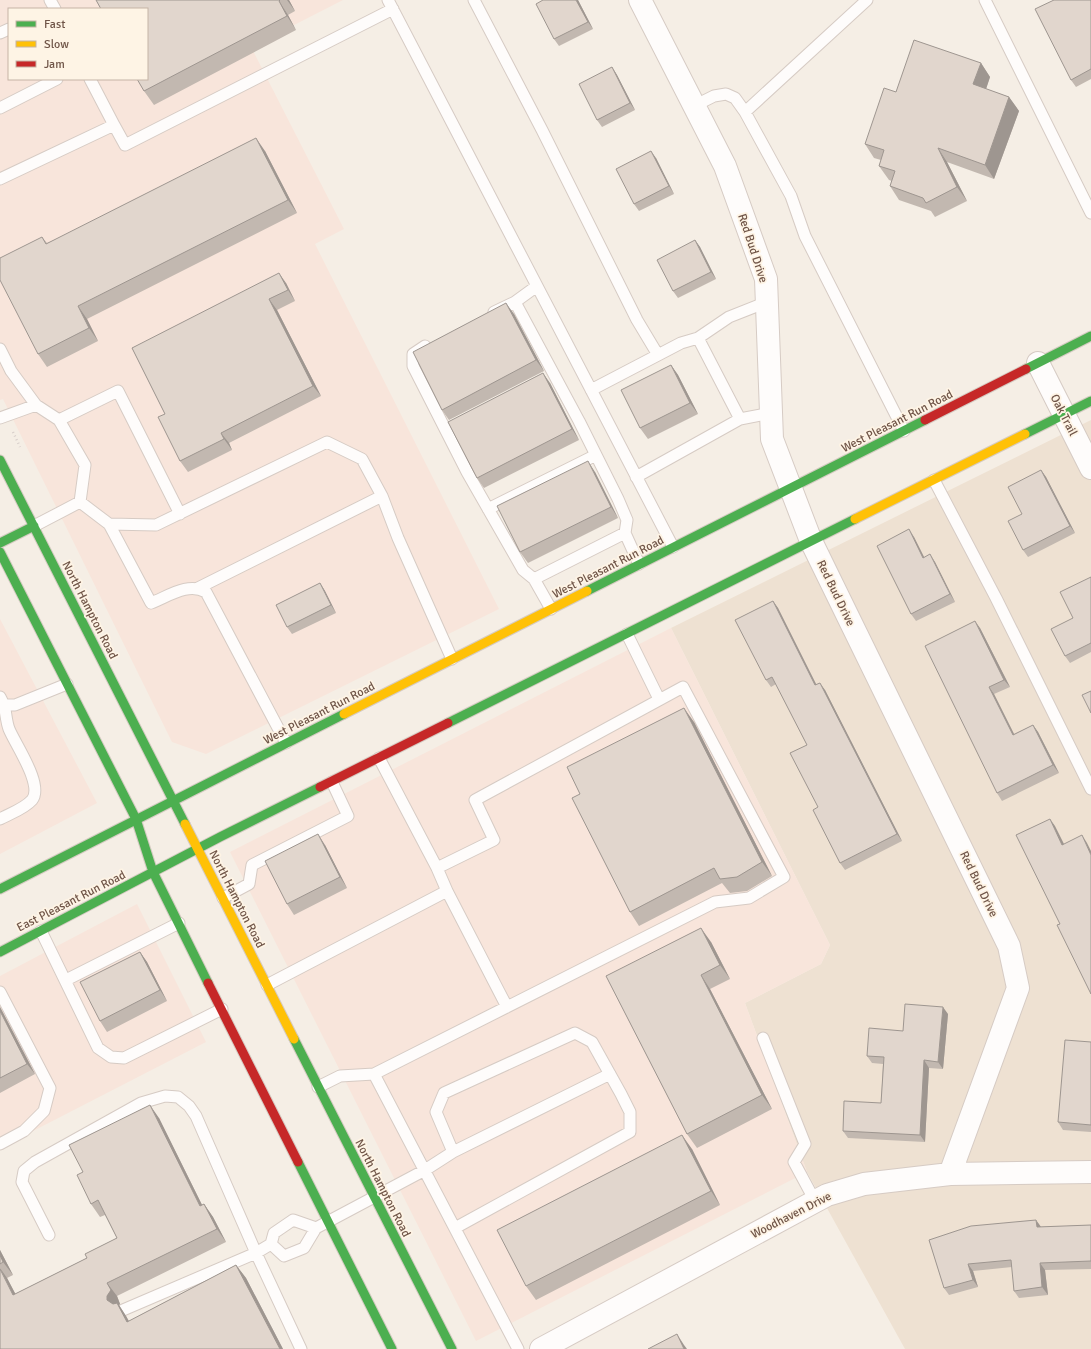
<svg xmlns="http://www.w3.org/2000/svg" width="1091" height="1349" font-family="Signika,sans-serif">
<rect width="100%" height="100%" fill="#f5eee5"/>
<!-- residential -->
<path fill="#eee1d2" d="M 1091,420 L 1091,1349 L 905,1349 L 807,1172 L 745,1003 L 821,964 L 830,945 L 671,628 Z"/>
<!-- commercial -->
<path fill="#f8e5db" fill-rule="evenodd" d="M 0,0 L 343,0 L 251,47 L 344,229 L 315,244 L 499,609 L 206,754 L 172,742 L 3,399 L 0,400 ZM 9,9 L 147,9 L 147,79 L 9,79 Z
M 0,619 L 97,803 L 0,854 Z
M 671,628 L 830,945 L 821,964 L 745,1003 L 807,1172 L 476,1341 L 230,852 Z
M 137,904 L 206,1042 L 0,1148 L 0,976 Z"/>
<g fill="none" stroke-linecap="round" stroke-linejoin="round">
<defs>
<path id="lane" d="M 50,0 L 55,9
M 388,0 L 673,547
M 474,0 L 542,130 L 637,320 L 658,355
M 985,0 L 1091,213
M 0,33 L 9,29
M 90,79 L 114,125
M 694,106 L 714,96 L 726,94 L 735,98 L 745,112 L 791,196 L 805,236 L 904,431
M 0,108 L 57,79
M 745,112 L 867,0
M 0,179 L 114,125 L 125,145 L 393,9
M 515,302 L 537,286
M 494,312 L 515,302 L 579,421 L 618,499 L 627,520 L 625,533 L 639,564
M 698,338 L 729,317 L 767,302
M 425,346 L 413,354 L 413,366 L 467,472 L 523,570 L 534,579 L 551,609
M 0,349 L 11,371 L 36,405
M 591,390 L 681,343 L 698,338 L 740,419
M 0,418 L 36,405 L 59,420 L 85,465 L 80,502
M 59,420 L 118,391 L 180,514
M 636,477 L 740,419 L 771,413
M 934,480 L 996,598 L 1091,789
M 488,509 L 596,455
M 109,524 L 151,603 C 169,596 188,582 206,592 L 286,743
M 34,526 L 80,502 L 109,524 L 156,525 L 327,442 L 362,459 L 382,496 L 398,538 L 452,659
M 534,579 L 625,533
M 198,588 L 382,496
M 627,634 L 659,699
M 0,697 L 4,705 L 15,705 L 67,684
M 379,758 L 437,868
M 0,819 C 11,813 24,809 32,800 C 44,785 15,744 9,729 C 6,721 6,712 4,705
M 447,891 L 507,1007
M 223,898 L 249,884 L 252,865 L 348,816 L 332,782
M 41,931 L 98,1048 L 111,1057 L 124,1058 L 222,1009
M 66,980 L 179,923
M 267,985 L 447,891 L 437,868 L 494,840 L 475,800 L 683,687 L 784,877 L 749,898 L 715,902 L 374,1074 L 518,1349
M 0,992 L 50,1088 L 44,1111 L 24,1131 L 0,1144
M 763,1038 L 805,1144 L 794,1162 L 815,1201
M 318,1087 L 340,1076 L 374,1074
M 453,1152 L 610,1074
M 49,1235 L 22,1182 L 24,1171 L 35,1162 L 141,1103 L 165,1096 L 178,1097 L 189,1106 L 196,1116 L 256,1253 L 301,1349
M 271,1244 L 284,1256 L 304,1248 L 316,1228 L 425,1170 L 453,1152 L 436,1112 L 444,1093 L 575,1033 L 592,1042 L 621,1094 L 630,1112 L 630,1132 L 455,1228
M 123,1310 L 256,1253 L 271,1244 L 274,1233 L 293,1220 L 316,1228"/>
<path id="street" d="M 640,0 L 725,166 L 766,279 L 772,439 L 811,541 L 1009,946 L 1018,988 L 950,1174
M 1038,363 L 1091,468
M 541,1349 L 827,1195 L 864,1184 L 950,1174 L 1091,1172"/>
<path id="fast" d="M 1026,369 L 1091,336
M 1025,434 L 1091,401
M 0,460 L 185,824
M 0,543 L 34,526
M 0,552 L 136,819 L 153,872 L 208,983
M 587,591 L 925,420
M 448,723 L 855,519
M 0,889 L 344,714
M 0,952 L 220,837 L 320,787
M 294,1039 L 452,1349
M 298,1162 L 392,1349"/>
<path id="slow" d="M 855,519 L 1025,434
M 344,714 L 587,591
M 185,824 L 294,1039"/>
<path id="jam" d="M 925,420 L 1026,369
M 320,787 L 448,723
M 208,983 L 298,1162"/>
</defs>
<!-- lane casing -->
<use href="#lane" stroke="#d6cbc4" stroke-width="13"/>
<!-- street casing -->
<use href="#street" stroke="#d6cbc4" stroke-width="24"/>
<!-- fast casing -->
<use href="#fast" stroke="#d5cbc2" stroke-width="11"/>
<!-- slow casing -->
<use href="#slow" stroke="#d5cbc2" stroke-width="11"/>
<!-- jam casing -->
<use href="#jam" stroke="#d5cbc2" stroke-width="11"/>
<!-- path -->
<path stroke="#d8cfcb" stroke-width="2.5" stroke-dasharray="1 3" stroke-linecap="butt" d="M 13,432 L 20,447"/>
<!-- lane -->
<use href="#lane" stroke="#fefcfb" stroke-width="11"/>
<!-- street -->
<use href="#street" stroke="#fefcfb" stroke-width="22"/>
<!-- fast -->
<use href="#fast" stroke="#4caf50" stroke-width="9"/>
<!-- slow -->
<use href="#slow" stroke="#ffc107" stroke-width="9"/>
<!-- jam -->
<use href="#jam" stroke="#c62828" stroke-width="9"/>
</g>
<!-- wall -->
<path fill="#c2b8b0" d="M 96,0 L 289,0 L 295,11 L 288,15 L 296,30 L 154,105 L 144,91 Z
M 578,0 L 593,29 L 559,46 L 554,39 Z
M 1091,0 L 1091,79 L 1076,87 L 1071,80 Z
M 981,63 L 990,77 L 986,89 L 1009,97 L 1019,111 L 994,179 L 947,162 L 967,201 L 935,217 L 931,211 L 899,200 L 890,186 L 892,181 L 889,180 L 879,166 L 881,160 L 874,158 L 865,144 L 896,92 Z
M 612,67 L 617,75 L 635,110 L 602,127 L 597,120 Z
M 265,151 L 297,213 L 87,319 L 98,341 L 47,367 L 38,354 L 42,237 L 47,243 Z
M 656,158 L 674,194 L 639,211 L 634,204 Z
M 695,240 L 700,247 L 716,279 L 678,298 L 673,291 Z
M 286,283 L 295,301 L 277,310 L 321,396 L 229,443 L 232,450 L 188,472 L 180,461 L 165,414 L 132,348 Z
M 514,314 L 544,371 L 449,420 L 442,410 Z
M 671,365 L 678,375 L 698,414 L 648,439 L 640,428 Z
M 550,383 L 579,440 L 484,488 L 477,478 Z
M 1041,470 L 1046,477 L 1075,533 L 1028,557 L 1023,550 L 1022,514 Z
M 595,472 L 618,518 L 528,563 L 520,552 Z
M 914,537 L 924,557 L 935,562 L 955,602 L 916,621 L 911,614 Z
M 1091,577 L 1091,652 L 1070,663 L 1065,656 L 1073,618 Z
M 320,583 L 325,591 L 336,613 L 292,634 L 287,627 Z
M 773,601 L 778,608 L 816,684 L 825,690 L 902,841 L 845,870 L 840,863 L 818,807 L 807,745 L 776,684 L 771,687 L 766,680 Z
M 980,628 L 1010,687 L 994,694 L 1014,734 L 1033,725 L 1038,732 L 1059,773 L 1002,801 L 997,793 Z
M 694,722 L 772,876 L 747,891 L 730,893 L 722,883 L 639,926 L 630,912 L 580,794 Z
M 325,845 L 347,888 L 294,915 L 287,904 Z
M 711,942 L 730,979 L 710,989 L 772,1109 L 697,1148 L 687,1134 L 606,976 Z
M 140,952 L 147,962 L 167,1001 L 107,1032 L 100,1021 Z
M 0,1007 L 35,1074 L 0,1093 Z
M 948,1014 L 943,1069 L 929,1068 L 925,1142 L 848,1138 L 843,1131 L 881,1103 L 883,1064 L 872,1063 L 867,1056 L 903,1031 Z
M 1091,1042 L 1091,1132 L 1063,1130 L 1058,1122 Z
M 159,1118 L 202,1205 L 204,1204 L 213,1217 L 226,1242 L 117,1296 L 120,1304 L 119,1305 L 126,1316 L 129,1321 L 236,1265 L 246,1278 L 283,1349 L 0,1349 L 0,1250 L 13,1275 L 7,1278 L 15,1294 L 87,1258 L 117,1238 L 105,1215 L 100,1217 L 91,1204 L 83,1172 Z
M 692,1149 L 720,1205 L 536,1300 L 526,1286 Z
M 1036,1220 L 1041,1227 L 1091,1225 L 1091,1269 L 1045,1270 L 1048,1295 L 1019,1298 L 1014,1291 L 1012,1267 L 973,1271 L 978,1287 L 949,1295 L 944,1288 L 929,1240 Z"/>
<!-- shaded-wall -->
<path fill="#9e9690" d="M 287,0 L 289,0 L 295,11 Z
M 576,0 L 578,0 L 593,29 L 588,22 Z
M 279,1 L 288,15 L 296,30 L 287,16 Z
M 981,63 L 990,77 L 983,98 L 973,84 Z
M 612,67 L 617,75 L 635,110 L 630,103 Z
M 1009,97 L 1019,111 L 994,179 L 985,165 Z
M 256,138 L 265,151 L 297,213 L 288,200 Z
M 938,148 L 947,162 L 967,201 L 957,187 Z
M 651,151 L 656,158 L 674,194 L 669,186 Z
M 695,240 L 700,247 L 716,279 L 711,272 Z
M 279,273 L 286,283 L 295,301 L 288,290 Z
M 269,299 L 277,310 L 321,396 L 313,386 Z
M 506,303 L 514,314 L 544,371 L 536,360 Z
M 78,306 L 87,319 L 98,341 L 89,328 Z
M 671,365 L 678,375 L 698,414 L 690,403 Z
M 543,373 L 550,383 L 579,440 L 572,429 Z
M 221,433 L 229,443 L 232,450 L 224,439 Z
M 588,461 L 595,472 L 618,518 L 611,507 Z
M 1041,470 L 1046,477 L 1075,533 L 1070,526 Z
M 909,529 L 914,537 L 928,565 L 923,558 Z
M 930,554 L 935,562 L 955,602 L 950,594 Z
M 320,583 L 325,591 L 336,613 L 331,605 Z
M 773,601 L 778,608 L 820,692 L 815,685 Z
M 975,621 L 980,628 L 1010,687 L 1004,680 Z
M 820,683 L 825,690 L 902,841 L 897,834 Z
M 989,687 L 994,694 L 1018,742 L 1013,735 Z
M 684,708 L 694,722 L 772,876 L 762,862 Z
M 1033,725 L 1038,732 L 1059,773 L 1053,765 Z
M 1050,819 L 1055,826 L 1068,852 L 1062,845 Z
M 318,834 L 325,845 L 347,888 L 340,877 Z
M 1082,835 L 1087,843 L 1091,851 L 1091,855 Z
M 701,928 L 711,942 L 730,979 L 720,965 Z
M 140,952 L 147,962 L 167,1001 L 160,990 Z
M 701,975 L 710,989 L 772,1109 L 762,1095 Z
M 0,1007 L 35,1074 L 27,1064 L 0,1011 Z
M 943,1007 L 948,1014 L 943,1069 L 938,1062 Z
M 924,1060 L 929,1068 L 925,1142 L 920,1135 Z
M 150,1105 L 159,1118 L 209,1219 L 200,1206 Z
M 682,1135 L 692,1149 L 720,1205 L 711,1191 Z
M 204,1204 L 213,1217 L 226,1242 L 217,1229 Z
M 1036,1220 L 1041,1227 L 1037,1227 Z
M 0,1250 L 13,1275 L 3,1262 L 0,1255 Z
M 1040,1263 L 1045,1270 L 1048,1295 L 1042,1287 Z
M 968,1264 L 973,1271 L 978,1287 L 973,1280 Z
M 236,1265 L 246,1278 L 283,1349 L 280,1349 Z
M 0,1268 L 7,1278 L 23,1308 L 13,1295 Z
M 107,1283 L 117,1296 L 120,1304 L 119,1305 L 126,1316 L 136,1335 L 116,1309 L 107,1300 Z
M 677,1334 L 684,1345 L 687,1349 L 684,1349 Z"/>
<!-- building -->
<path fill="#e1d6cd" stroke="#9e9690" d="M 96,0 L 280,0 L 279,1 L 287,16 L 144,91 L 137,79 L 147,79 L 147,9 L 101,9 Z
M 543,0 L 576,0 L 588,22 L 554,39 L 536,4 Z
M 1054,0 L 1091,0 L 1091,69 L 1071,80 L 1035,9 Z
M 914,40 L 981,63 L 973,84 L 1009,97 L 985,165 L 938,148 L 957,187 L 926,203 L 923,198 L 890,186 L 895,171 L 879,166 L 884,150 L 865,144 L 884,88 L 896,92 Z
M 612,67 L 630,103 L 597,120 L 579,84 Z
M 256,138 L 288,200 L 78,306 L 89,328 L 38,354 L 0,280 L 0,258 L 42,237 L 46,244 Z
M 651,151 L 669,186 L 634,204 L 616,169 Z
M 695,240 L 711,272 L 673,291 L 657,260 Z
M 279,273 L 288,290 L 269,299 L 313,386 L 221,433 L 224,439 L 180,461 L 158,417 L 165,414 L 132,348 Z
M 506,303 L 536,360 L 442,410 L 413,352 Z
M 671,365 L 690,403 L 640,428 L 621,390 Z
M 543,373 L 572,429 L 477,478 L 448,422 Z
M 588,461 L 611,507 L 520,552 L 497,506 Z
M 1041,470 L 1070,526 L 1023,550 L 1008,521 L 1022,514 L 1008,487 Z
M 909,529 L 923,558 L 930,554 L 950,594 L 911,614 L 877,546 Z
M 1091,577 L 1091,643 L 1065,656 L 1051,629 L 1073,618 L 1060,592 Z
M 320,583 L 331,605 L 287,627 L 276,605 Z
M 773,601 L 815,685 L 820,683 L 897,834 L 840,863 L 813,810 L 818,807 L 790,753 L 807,745 L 772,677 L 766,680 L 735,620 Z
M 975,621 L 1004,680 L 989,687 L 1013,735 L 1033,725 L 1053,765 L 997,793 L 925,646 Z
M 1091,691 L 1091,713 L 1082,695 Z
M 684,708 L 762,862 L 737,877 L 720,879 L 714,868 L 630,912 L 572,798 L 580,794 L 567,767 Z
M 1050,819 L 1062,845 L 1082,835 L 1091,855 L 1091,994 L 1057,925 L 1060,924 L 1016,835 Z
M 318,834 L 340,877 L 287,904 L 265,861 Z
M 701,928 L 720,965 L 701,975 L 762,1095 L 687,1134 L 606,976 Z
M 140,952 L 160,990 L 100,1021 L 80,982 Z
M 905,1004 L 943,1007 L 938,1062 L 924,1060 L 920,1135 L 843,1131 L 844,1101 L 881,1103 L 884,1057 L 867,1056 L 869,1028 L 903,1031 Z
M 0,1011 L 27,1064 L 0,1078 Z
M 1065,1040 L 1091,1042 L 1091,1125 L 1058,1122 Z
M 150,1105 L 200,1206 L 204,1204 L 217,1229 L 107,1283 L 111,1290 L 107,1296 L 107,1300 L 113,1304 L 117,1303 L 127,1322 L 236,1265 L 280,1349 L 0,1349 L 0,1269 L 13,1295 L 87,1258 L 85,1254 L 117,1238 L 98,1200 L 91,1204 L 77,1175 L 83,1172 L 69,1145 Z
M 682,1135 L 711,1191 L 526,1286 L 497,1230 Z
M 1036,1220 L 1037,1227 L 1091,1225 L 1091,1261 L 1040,1263 L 1042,1287 L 1014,1291 L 1011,1260 L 968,1264 L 973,1280 L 944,1288 L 929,1240 L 971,1226 Z
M 0,1255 L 3,1262 L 0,1264 Z
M 677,1334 L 684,1349 L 648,1349 Z"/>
<g text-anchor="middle" stroke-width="3.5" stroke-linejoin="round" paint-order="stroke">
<!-- street labels -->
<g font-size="12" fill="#705548" stroke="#fef4e5">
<text transform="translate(753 248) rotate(72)" y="4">Red Bud Drive</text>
<text transform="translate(1064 415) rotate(63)" y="4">Oak Trail</text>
<text transform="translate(897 421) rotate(-27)" y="4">West Pleasant Run Road</text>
<text transform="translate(608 567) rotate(-27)" y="4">West Pleasant Run Road</text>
<text transform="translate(836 593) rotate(64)" y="4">Red Bud Drive</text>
<text transform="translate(90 610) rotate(63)" y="4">North Hampton Road</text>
<text transform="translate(319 713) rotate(-27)" y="4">West Pleasant Run Road</text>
<text transform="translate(979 884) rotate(64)" y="4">Red Bud Drive</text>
<text transform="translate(237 899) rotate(63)" y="4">North Hampton Road</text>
<text transform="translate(71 901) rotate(-27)" y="4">East Pleasant Run Road</text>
<text transform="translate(383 1188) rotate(63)" y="4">North Hampton Road</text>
<text transform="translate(791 1215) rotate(-27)" y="4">Woodhaven Drive</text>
</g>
</g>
<!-- legend -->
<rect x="8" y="8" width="140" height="72" fill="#fef4e5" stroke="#c5b4a6"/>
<rect x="16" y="21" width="20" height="6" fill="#4caf50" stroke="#c5b4a6"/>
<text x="44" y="28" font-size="12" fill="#705548">Fast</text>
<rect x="16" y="41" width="20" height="6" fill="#ffc107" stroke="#c5b4a6"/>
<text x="44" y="48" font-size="12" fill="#705548">Slow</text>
<rect x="16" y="61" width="20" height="6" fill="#c62828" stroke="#c5b4a6"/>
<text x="44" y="68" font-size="12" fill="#705548">Jam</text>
</svg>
